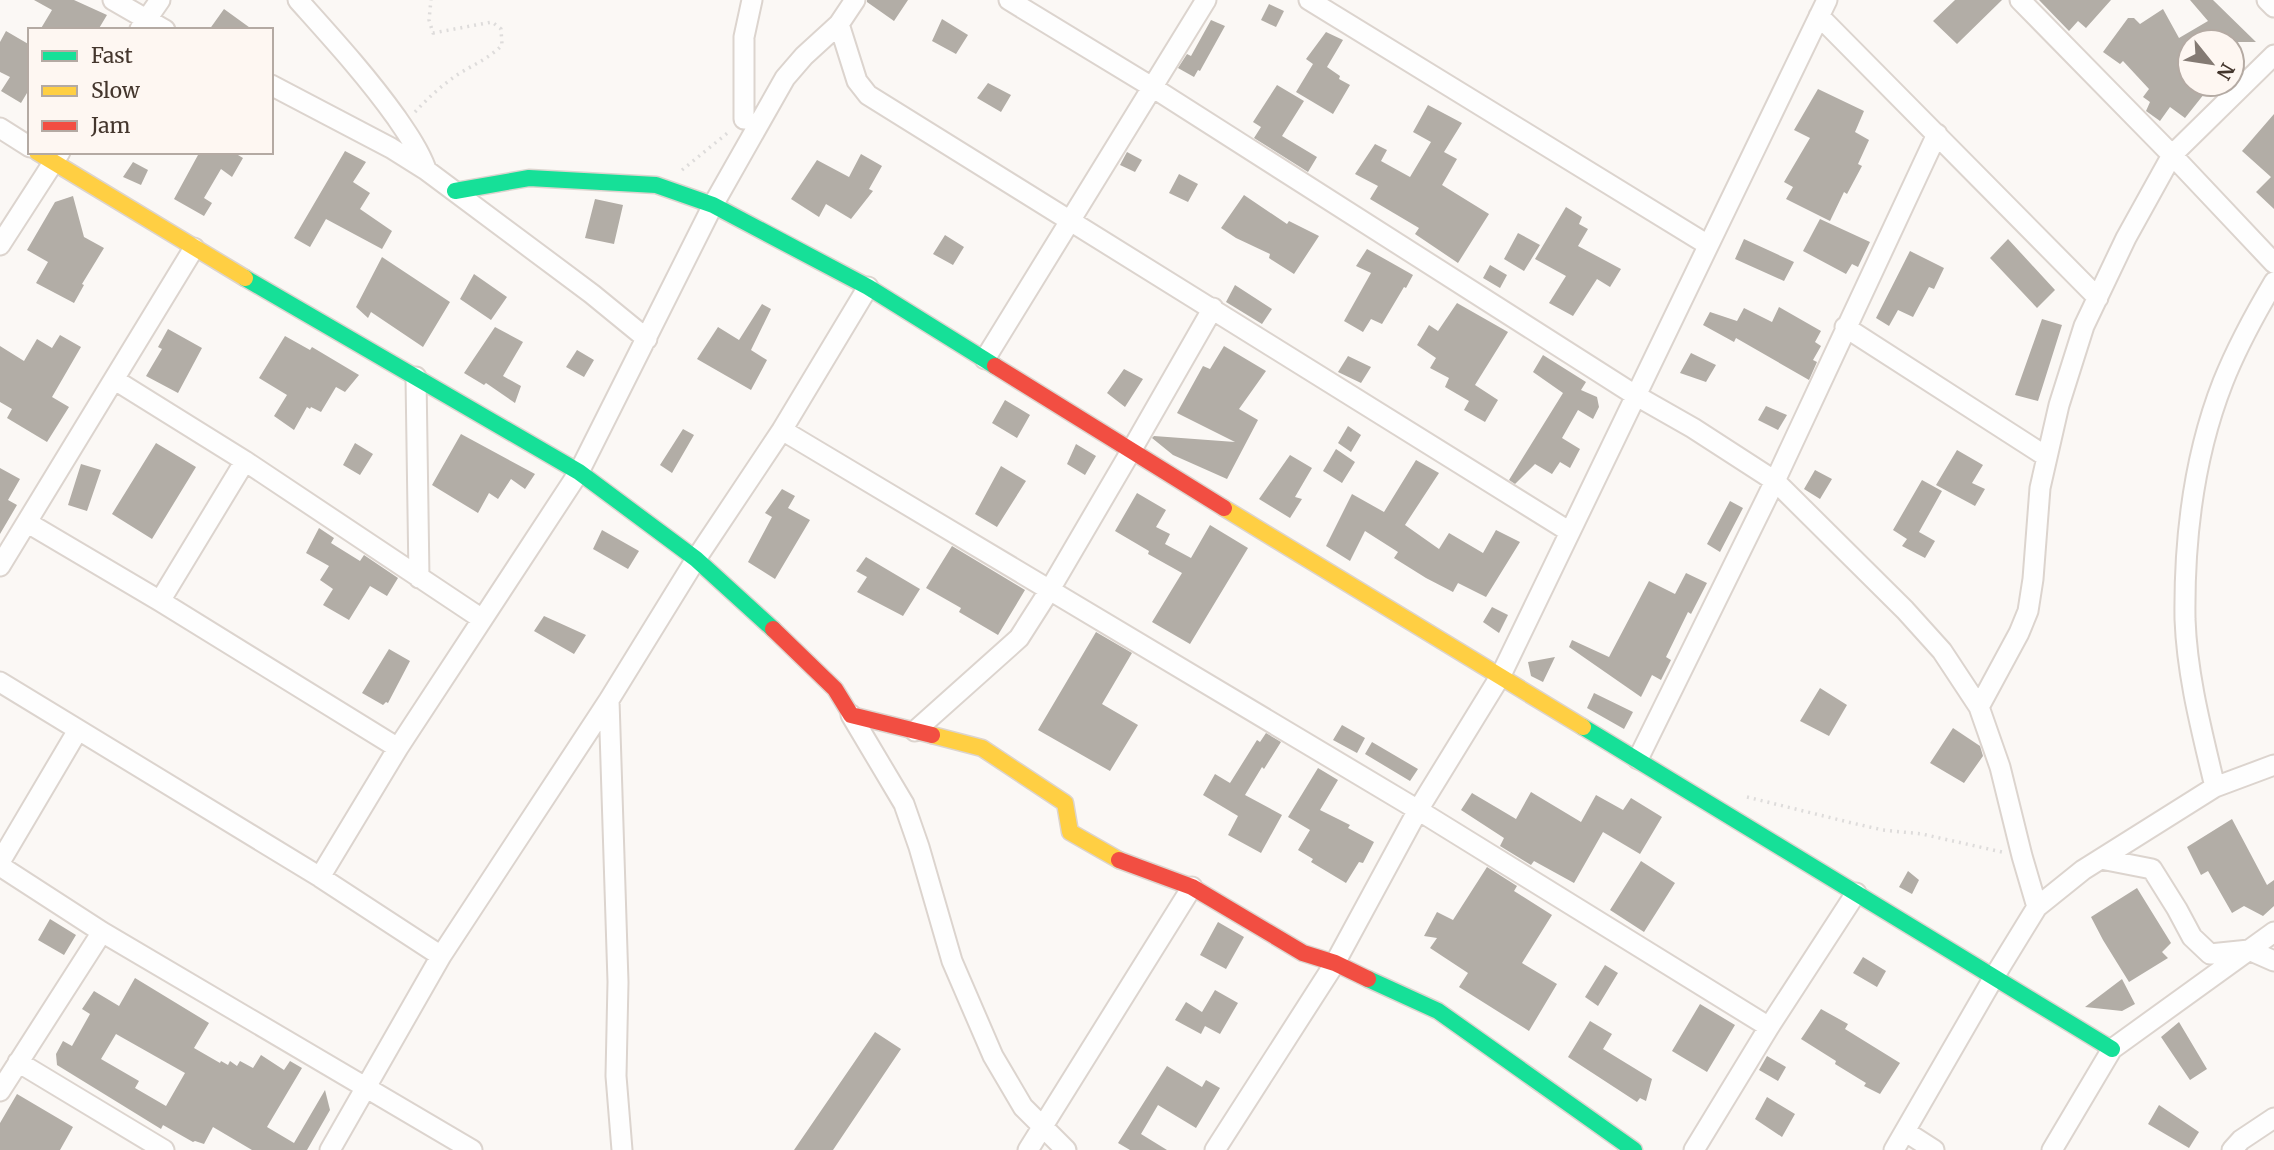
<svg xmlns="http://www.w3.org/2000/svg" width="2274" height="1150" font-family="Merriweather,serif">
<rect width="100%" height="100%" fill="#fbf8f5"/>
<!-- building -->
<path fill="#b2ada6" fill-rule="evenodd" d="M 34,0 L 74,0 L 107,15 L 98,30 L 40,30 L 52,10 Z
M 867,0 L 908,0 L 894,21 L 867,2 Z
M 1955,0 L 2002,0 L 1957,44 L 1933,21 Z
M 2039,0 L 2111,0 L 2086,28 L 2078,21 L 2069,31 Z
M 2190,0 L 2213,0 L 2256,42 L 2190,42 L 2190,84 L 2212,84 L 2185,118 L 2170,107 L 2160,121 L 2146,111 L 2150,102 L 2143,97 L 2149,89 L 2123,61 L 2120,64 L 2103,52 L 2128,18 L 2134,18 L 2140,24 L 2163,9 L 2179,38 L 2208,21 Z
M 1269,4 L 1284,11 L 1276,27 L 1261,20 Z
M 224,9 L 253,30 L 209,30 Z
M 942,19 L 968,35 L 956,54 L 932,41 Z
M 1211,20 L 1225,26 L 1200,71 L 1198,70 L 1194,77 L 1178,68 L 1187,54 L 1191,56 Z
M 6,31 L 30,45 L 30,88 L 21,103 L 1,91 L 10,77 L 0,72 L 0,42 Z
M 1326,32 L 1343,40 L 1327,67 L 1340,76 L 1339,79 L 1350,85 L 1333,114 L 1296,92 L 1313,64 L 1306,59 Z
M 988,83 L 1011,95 L 1001,112 L 977,98 Z
M 1277,85 L 1304,101 L 1282,136 L 1317,157 L 1308,172 L 1254,138 L 1261,127 L 1253,122 Z
M 1818,89 L 1864,111 L 1855,132 L 1869,140 L 1858,164 L 1862,166 L 1847,194 L 1844,192 L 1830,221 L 1786,199 L 1793,187 L 1784,182 L 1810,138 L 1794,130 Z
M 1428,105 L 1462,123 L 1444,152 L 1457,159 L 1442,185 L 1489,214 L 1458,263 L 1415,234 L 1419,228 L 1370,199 L 1378,186 L 1355,174 L 1375,144 L 1387,150 L 1381,161 L 1410,177 L 1431,142 L 1413,132 Z
M 2274,114 L 2274,209 L 2256,192 L 2271,177 L 2242,151 Z
M 345,151 L 366,162 L 353,182 L 370,193 L 360,209 L 392,231 L 382,249 L 326,219 L 310,247 L 294,238 Z
M 194,152 L 233,152 L 243,158 L 232,177 L 221,169 L 204,198 L 212,203 L 204,216 L 174,199 L 198,155 Z
M 1127,152 L 1142,160 L 1135,172 L 1120,165 Z
M 861,154 L 882,166 L 869,189 L 873,191 L 851,219 L 826,204 L 819,217 L 791,199 L 817,160 L 849,177 Z
M 133,162 L 148,170 L 141,185 L 123,177 Z
M 1179,174 L 1198,184 L 1188,202 L 1169,193 Z
M 1244,195 L 1287,224 L 1289,221 L 1319,236 L 1294,274 L 1269,258 L 1270,254 L 1236,238 L 1221,228 Z
M 73,196 L 84,237 L 104,248 L 82,284 L 84,285 L 74,303 L 36,283 L 48,262 L 27,250 L 55,202 Z
M 595,199 L 623,205 L 614,244 L 585,238 Z
M 1566,207 L 1582,217 L 1579,224 L 1588,229 L 1578,246 L 1621,269 L 1610,287 L 1597,279 L 1573,316 L 1549,303 L 1566,276 L 1535,259 Z
M 1820,219 L 1870,242 L 1858,267 L 1852,264 L 1846,274 L 1803,251 Z
M 1518,233 L 1540,245 L 1524,271 L 1504,259 Z
M 945,235 L 964,247 L 953,265 L 933,254 Z
M 1744,239 L 1794,262 L 1784,281 L 1735,259 Z
M 2008,239 L 2055,290 L 2037,308 L 1990,258 Z
M 1367,249 L 1413,275 L 1406,288 L 1404,287 L 1382,324 L 1371,319 L 1363,332 L 1344,321 L 1371,273 L 1356,266 Z
M 1910,251 L 1944,268 L 1934,289 L 1929,287 L 1913,317 L 1898,310 L 1889,326 L 1876,318 Z
M 382,257 L 450,302 L 423,347 L 371,312 L 368,318 L 356,307 Z
M 1490,265 L 1507,275 L 1500,288 L 1483,278 Z
M 474,274 L 507,297 L 491,320 L 460,299 Z
M 1235,285 L 1272,309 L 1262,324 L 1226,302 Z
M 1457,303 L 1508,332 L 1475,385 L 1498,400 L 1485,422 L 1464,410 L 1469,401 L 1445,387 L 1449,378 L 1430,368 L 1436,358 L 1417,345 L 1429,325 L 1438,331 Z
M 762,304 L 771,309 L 751,350 L 767,360 L 751,390 L 697,359 L 718,327 L 739,340 Z
M 1779,307 L 1821,331 L 1815,342 L 1821,346 L 1813,360 L 1817,362 L 1809,380 L 1736,338 L 1734,342 L 1703,325 L 1710,312 L 1737,321 L 1744,308 L 1772,322 Z
M 2042,319 L 2062,325 L 2038,401 L 2015,395 Z
M 495,327 L 523,342 L 503,376 L 521,386 L 515,403 L 486,383 L 484,385 L 464,373 Z
M 168,329 L 202,348 L 178,393 L 146,376 L 162,349 L 158,347 Z
M 60,335 L 81,347 L 52,397 L 69,407 L 47,442 L 7,418 L 12,409 L 0,402 L 0,346 L 24,361 L 37,339 L 52,348 Z
M 285,336 L 310,350 L 312,347 L 359,375 L 345,392 L 336,387 L 321,412 L 311,407 L 310,409 L 307,407 L 294,430 L 274,416 L 287,395 L 259,378 Z
M 1224,346 L 1266,371 L 1239,409 L 1258,420 L 1227,479 L 1173,455 L 1152,438 L 1154,436 L 1235,442 L 1177,413 L 1203,366 L 1210,369 Z
M 577,350 L 594,360 L 584,377 L 566,367 Z
M 1691,353 L 1716,365 L 1706,382 L 1680,373 Z
M 1543,355 L 1586,382 L 1581,390 L 1597,397 L 1599,407 L 1593,419 L 1578,410 L 1562,438 L 1580,449 L 1570,468 L 1560,462 L 1552,474 L 1535,464 L 1515,484 L 1509,480 L 1563,393 L 1533,372 Z
M 1348,356 L 1371,367 L 1361,383 L 1338,372 Z
M 1124,369 L 1143,379 L 1125,407 L 1107,393 Z
M 1005,400 L 1030,415 L 1017,438 L 992,423 Z
M 1766,406 L 1787,415 L 1778,430 L 1758,420 Z
M 1348,426 L 1361,435 L 1351,452 L 1338,443 Z
M 683,429 L 694,435 L 672,473 L 660,465 Z
M 461,434 L 535,474 L 525,489 L 511,479 L 498,499 L 489,493 L 478,513 L 432,485 Z
M 156,443 L 196,467 L 152,539 L 112,514 Z
M 355,443 L 373,454 L 360,475 L 343,465 Z
M 1076,444 L 1096,456 L 1085,475 L 1067,464 Z
M 1336,449 L 1355,462 L 1342,483 L 1323,471 Z
M 1957,450 L 1983,465 L 1972,483 L 1985,489 L 1975,506 L 1936,485 Z
M 1290,455 L 1312,468 L 1295,497 L 1302,499 L 1290,518 L 1259,499 Z
M 1416,460 L 1439,473 L 1405,525 L 1439,549 L 1449,533 L 1483,553 L 1496,530 L 1520,542 L 1486,597 L 1458,583 L 1453,592 L 1426,578 L 1394,558 L 1398,552 L 1365,531 L 1350,561 L 1326,546 L 1352,494 L 1384,512 Z
M 81,464 L 101,470 L 87,511 L 68,505 Z
M 1001,466 L 1026,481 L 997,527 L 975,514 Z
M 0,468 L 20,479 L 8,500 L 17,505 L 0,534 Z
M 1815,470 L 1832,479 L 1820,499 L 1804,489 Z
M 1922,480 L 1942,491 L 1919,532 L 1935,541 L 1925,558 L 1902,546 L 1907,539 L 1893,530 Z
M 782,489 L 795,496 L 788,508 L 810,520 L 775,579 L 748,562 L 772,517 L 765,513 Z
M 1137,493 L 1166,510 L 1156,527 L 1170,534 L 1165,544 L 1191,558 L 1210,525 L 1248,548 L 1190,644 L 1152,622 L 1182,573 L 1148,554 L 1149,551 L 1115,531 Z
M 1730,501 L 1743,508 L 1720,552 L 1707,544 Z
M 319,528 L 334,538 L 331,543 L 360,561 L 364,555 L 398,578 L 387,596 L 370,586 L 349,620 L 323,605 L 333,589 L 320,580 L 329,566 L 306,553 Z
M 602,530 L 639,551 L 628,569 L 593,549 Z
M 952,546 L 1025,590 L 998,635 L 959,612 L 961,608 L 926,588 Z
M 866,557 L 920,589 L 903,616 L 857,592 L 867,577 L 856,571 Z
M 1686,573 L 1707,583 L 1691,614 L 1688,612 L 1666,657 L 1671,660 L 1661,680 L 1652,675 L 1641,697 L 1569,647 L 1572,640 L 1609,657 L 1649,581 L 1675,594 Z
M 1492,607 L 1508,615 L 1499,633 L 1483,622 Z
M 544,616 L 586,635 L 574,654 L 534,631 Z
M 1096,632 L 1132,653 L 1102,704 L 1138,725 L 1110,771 L 1038,730 Z
M 389,649 L 410,661 L 388,703 L 386,702 L 383,705 L 362,693 Z
M 1555,657 L 1543,682 L 1531,676 L 1528,662 Z
M 1820,688 L 1847,705 L 1829,736 L 1800,721 Z
M 1594,693 L 1633,712 L 1624,729 L 1587,708 Z
M 1342,725 L 1365,738 L 1357,753 L 1333,740 Z
M 1953,728 L 1980,746 L 1983,756 L 1964,783 L 1930,763 Z
M 1266,733 L 1281,742 L 1264,769 L 1262,767 L 1245,795 L 1282,815 L 1261,853 L 1228,835 L 1238,816 L 1203,795 L 1215,774 L 1230,783 L 1257,740 L 1260,742 Z
M 1372,742 L 1418,769 L 1410,781 L 1365,754 Z
M 1318,768 L 1338,780 L 1320,810 L 1350,825 L 1348,828 L 1374,842 L 1363,863 L 1359,862 L 1346,883 L 1311,862 L 1313,859 L 1298,850 L 1310,830 L 1288,817 Z
M 1531,792 L 1581,822 L 1596,795 L 1623,810 L 1631,798 L 1662,817 L 1640,854 L 1603,832 L 1574,883 L 1534,861 L 1531,865 L 1500,846 L 1504,838 L 1461,810 L 1472,793 L 1516,819 Z
M 2232,819 L 2267,885 L 2274,880 L 2274,906 L 2263,916 L 2244,906 L 2232,913 L 2208,871 L 2201,875 L 2187,847 Z
M 1641,861 L 1675,883 L 1644,932 L 1610,910 Z
M 1487,867 L 1517,886 L 1514,891 L 1552,915 L 1522,963 L 1557,984 L 1529,1031 L 1459,987 L 1468,973 L 1430,948 L 1437,938 L 1424,936 L 1437,912 L 1453,920 Z
M 1908,871 L 1919,880 L 1912,894 L 1899,887 Z
M 2137,888 L 2171,943 L 2162,952 L 2168,958 L 2129,982 L 2103,940 L 2091,917 Z
M 50,919 L 76,935 L 64,955 L 38,940 Z
M 1218,922 L 1244,937 L 1226,969 L 1200,955 Z
M 1863,957 L 1886,971 L 1877,987 L 1853,973 Z
M 1605,965 L 1618,973 L 1598,1006 L 1585,997 Z
M 135,978 L 209,1023 L 194,1048 L 220,1063 L 221,1061 L 228,1065 L 230,1061 L 237,1066 L 240,1061 L 253,1068 L 261,1055 L 284,1070 L 290,1061 L 302,1068 L 267,1127 L 294,1143 L 325,1090 L 330,1110 L 307,1150 L 252,1150 L 213,1127 L 204,1144 L 195,1141 L 193,1142 L 163,1125 L 161,1129 L 57,1065 L 56,1054 L 63,1041 L 72,1046 L 90,1014 L 82,1009 L 94,991 L 119,1006 ZM 116,1034 L 185,1073 L 166,1106 L 135,1088 L 139,1081 L 101,1059 Z
M 2122,979 L 2135,1004 L 2122,1011 L 2085,1007 Z
M 1215,990 L 1238,1003 L 1220,1034 L 1205,1026 L 1201,1034 L 1175,1020 L 1186,1002 L 1202,1012 Z
M 1700,1004 L 1735,1025 L 1707,1072 L 1672,1051 Z
M 1821,1009 L 1848,1024 L 1845,1029 L 1900,1063 L 1880,1094 L 1864,1086 L 1866,1083 L 1835,1064 L 1836,1061 L 1801,1039 Z
M 1590,1021 L 1612,1034 L 1603,1049 L 1652,1079 L 1646,1101 L 1640,1098 L 1637,1102 L 1568,1057 Z
M 2179,1022 L 2207,1069 L 2190,1080 L 2161,1037 Z
M 875,1032 L 901,1049 L 833,1150 L 794,1150 Z
M 1767,1056 L 1786,1067 L 1778,1081 L 1759,1070 Z
M 1167,1066 L 1202,1087 L 1206,1080 L 1220,1088 L 1196,1128 L 1158,1105 L 1141,1134 L 1167,1150 L 1130,1150 L 1118,1143 Z
M 17,1094 L 73,1127 L 60,1150 L 0,1150 L 0,1123 Z
M 1767,1097 L 1795,1114 L 1782,1137 L 1755,1119 Z
M 2159,1105 L 2199,1132 L 2189,1148 L 2148,1124 Z"/>
<g fill="none" stroke-linecap="round" stroke-linejoin="round">
<defs>
<path id="street" d="M 113,0 L 165,30
M 298,0 C 332,38 366,75 396,117 C 407,133 419,150 426,169
M 1009,0 L 1152,87 L 1635,395 L 1693,428 L 1775,481 L 1905,610 L 1942,651 L 1979,707 L 2000,767 L 2022,856 L 2037,907
M 1309,0 L 1708,245
M 2020,0 L 2172,155 L 2274,263
M 2267,0 L 2274,7
M 1819,16 L 2098,298
M 839,24 L 857,81 L 868,95 L 1570,532
M 140,29 L 160,0
M 271,85 L 391,148 L 426,170 L 592,294 L 647,339
M 744,119 L 744,37 L 752,0
M 0,128 L 30,147
M 0,245 L 60,152
M 1845,327 L 2047,457
M 985,359 L 1206,0
M 416,377 L 419,578
M 115,380 L 245,461 L 482,619
M 782,430 L 1418,810 L 1769,1027
M 28,523 L 160,601 L 398,748
M 0,566 L 194,248
M 160,601 L 245,461
M 0,682 L 320,877 L 441,956
M 609,700 L 618,982 L 616,1076 L 622,1150
M 1979,707 L 2019,633 L 2028,611 L 2033,579 L 2040,488 L 2059,405 L 2084,326 L 2126,238 L 2172,155 L 2274,55
M 851,715 L 904,804 L 919,847 L 952,961 L 993,1056 L 1023,1107 L 1066,1150
M 915,731 L 1019,638 L 1049,591 L 1131,451 L 1213,308
M 1638,759 L 1775,481 L 1937,134
M 2215,787 C 2202,732 2187,676 2185,619 C 2184,540 2194,456 2223,382 C 2237,347 2255,314 2274,282
M 2101,859 L 2152,869 L 2177,909 L 2192,937 L 2210,954 L 2249,950 L 2274,961
M 0,862 L 78,730
M 0,866 L 102,932 L 472,1150
M 320,877 L 398,748 L 579,472 L 713,205 L 785,78 L 804,56 L 839,24 L 855,0
M 18,1062 L 164,1150
M 0,1091 L 102,932
M 1906,1132 L 1934,1150
M 330,1150 L 441,956 L 609,700 L 696,559 L 782,430 L 868,287
M 1028,1150 L 1192,887
M 1215,1150 L 1335,963 L 1418,810 L 1501,675 L 1827,0
M 1694,1150 L 1769,1027 L 1856,893
M 1894,1150 L 1994,977 L 2037,907 L 2083,870 L 2215,787 L 2274,765
M 2052,1150 L 2112,1049 L 2274,932
M 2232,1150 L 2241,1140 L 2274,1118"/>
<path id="fast" d="M 455,191 L 529,178 L 656,185 L 713,205 L 868,287 L 995,366
M 245,278 L 579,472 L 696,559 L 773,629
M 1583,727 L 2112,1049
M 1368,979 L 1438,1011 L 1634,1150"/>
<path id="slow" d="M 37,152 L 245,278
M 1224,508 L 1583,727
M 932,735 L 982,748 L 1065,803 L 1070,832 L 1119,860"/>
<path id="jam" d="M 995,366 L 1224,508
M 773,629 L 835,689 L 851,715 L 932,735
M 1119,860 L 1192,887 L 1303,953 L 1335,963 L 1368,979"/>
</defs>
<!-- street casing -->
<use href="#street" stroke="#dcd4ce" stroke-width="23"/>
<!-- fast casing -->
<use href="#fast" stroke="#dcd4ce" stroke-width="19"/>
<!-- slow casing -->
<use href="#slow" stroke="#dcd4ce" stroke-width="19"/>
<!-- jam casing -->
<use href="#jam" stroke="#dcd4ce" stroke-width="19"/>
<!-- path -->
<path stroke="#dedcdb" stroke-width="3.5" stroke-dasharray="2 5" stroke-linecap="butt" d="M 415,112 C 427,99 440,87 454,77 C 470,66 489,59 502,45 L 501,29 L 492,22 L 433,33 L 429,20 L 431,0
M 682,170 L 730,131
M 1747,797 L 1852,823 L 1883,830 L 1922,834 L 2002,852"/>
<!-- street -->
<use href="#street" stroke="#fefefe" stroke-width="19"/>
<!-- fast -->
<use href="#fast" stroke="#16e098" stroke-width="16"/>
<!-- slow -->
<use href="#slow" stroke="#ffcf43" stroke-width="16"/>
<!-- jam -->
<use href="#jam" stroke="#f24e42" stroke-width="16"/>
</g>
<!-- legend -->
<rect x="28" y="28" width="245" height="126" fill="#fef7f2" stroke="#b4aaa3" stroke-width="2"/>
<rect x="42" y="51" width="35" height="10" fill="#16e098" stroke="#b4aaa3" stroke-width="2"/>
<text x="91" y="63" font-size="21" fill="#44362d">Fast</text>
<rect x="42" y="86" width="35" height="10" fill="#ffcf43" stroke="#b4aaa3" stroke-width="2"/>
<text x="91" y="98" font-size="21" fill="#44362d">Slow</text>
<rect x="42" y="121" width="35" height="10" fill="#f24e42" stroke="#b4aaa3" stroke-width="2"/>
<text x="91" y="133" font-size="21" fill="#44362d">Jam</text>
<!-- north arrow -->
<g transform="translate(2211 63) rotate(120)"><circle r="33" fill="#fef7f2" stroke="#b4aaa3" stroke-width="2"/>
<path d="M0-5L12 26L0 18L-12 26Z" fill="#847a73"/>
<text y="-10" font-size="19" font-weight="bold" text-anchor="middle" fill="#44362d">N</text>
</g>
</svg>
